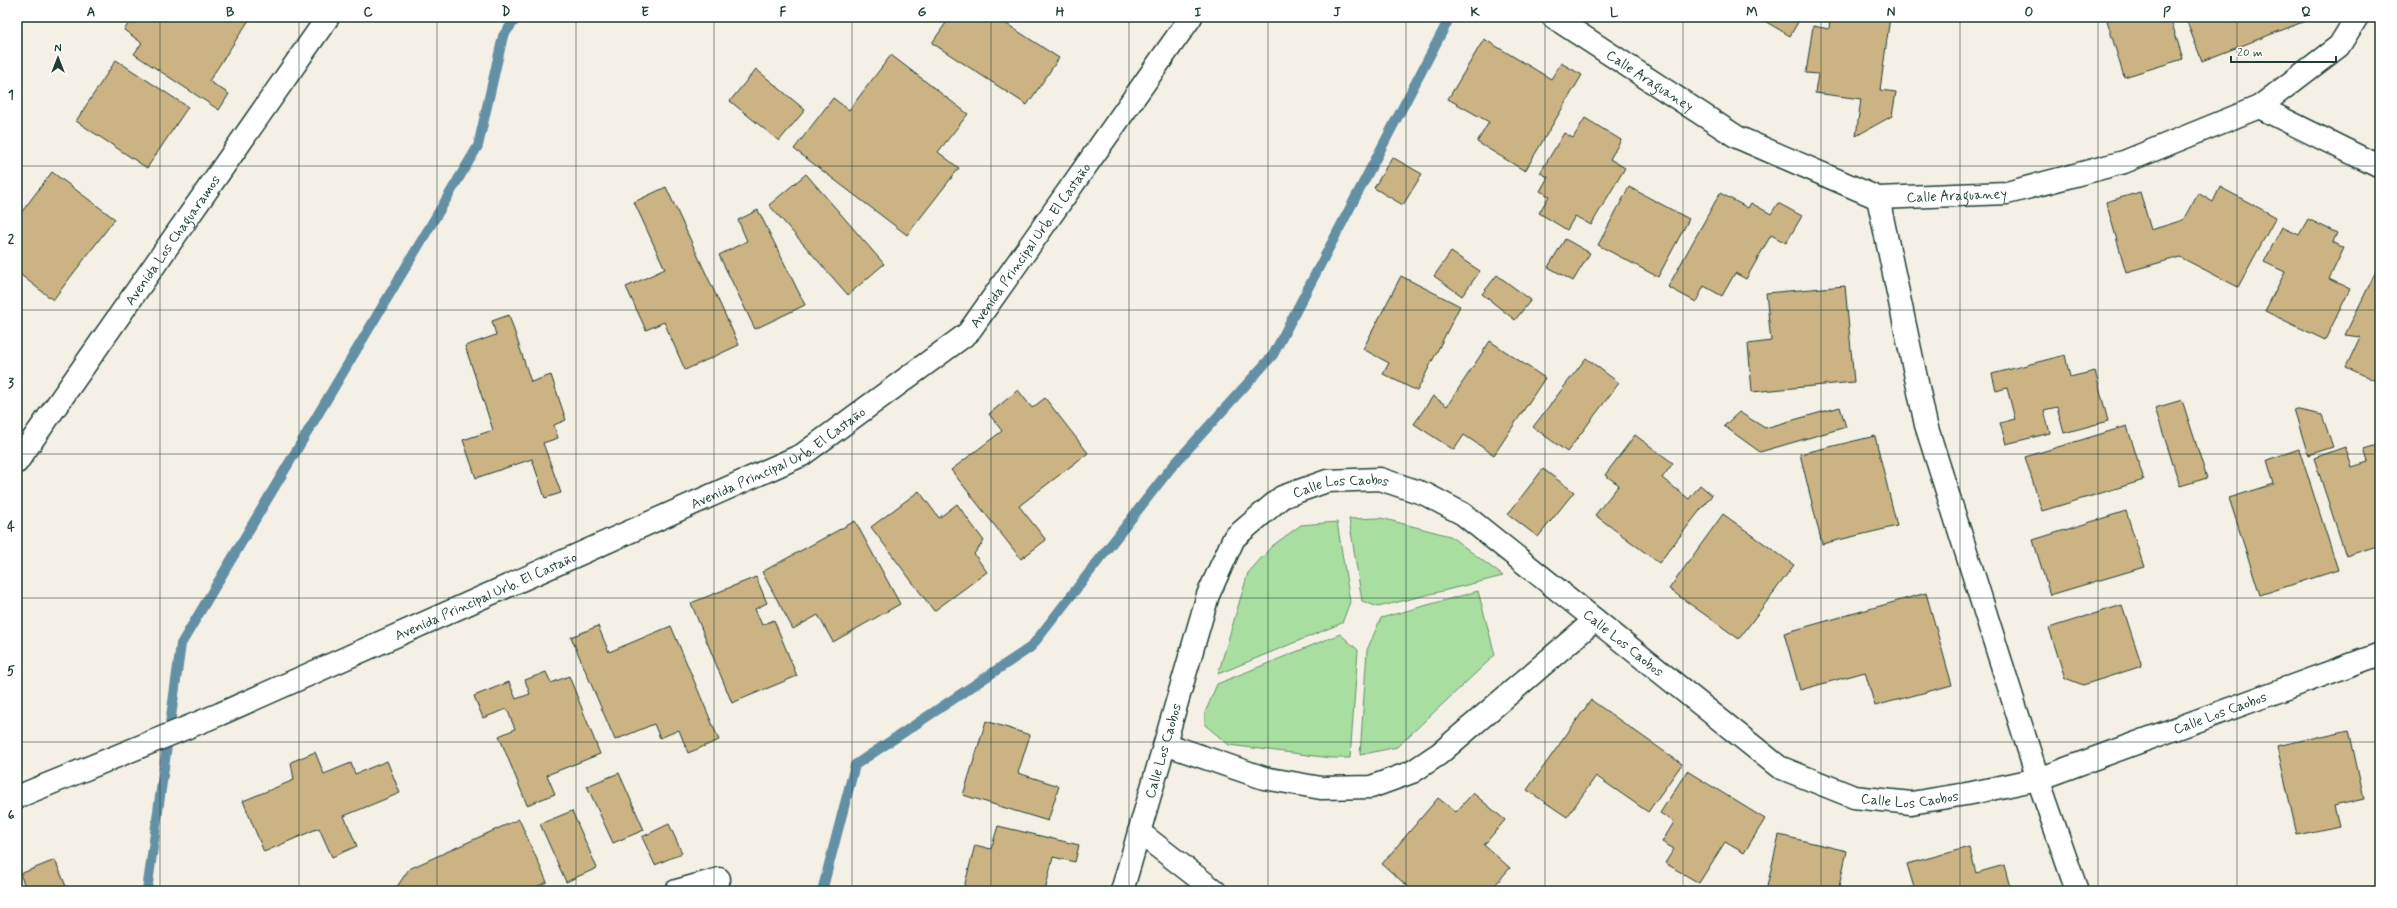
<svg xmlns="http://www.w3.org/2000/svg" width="2397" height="908" font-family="Mynerve,sans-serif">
<rect width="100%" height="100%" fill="#f5f0e6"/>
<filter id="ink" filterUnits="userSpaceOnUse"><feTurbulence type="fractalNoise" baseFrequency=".025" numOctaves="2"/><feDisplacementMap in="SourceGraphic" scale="8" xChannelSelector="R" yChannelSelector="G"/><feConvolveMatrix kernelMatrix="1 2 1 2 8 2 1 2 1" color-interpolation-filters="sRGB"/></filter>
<g filter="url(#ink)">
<!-- green -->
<path fill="#a9dea1" stroke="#648e6a" d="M 1381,518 L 1450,536 L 1503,576 L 1378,607 L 1362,601 L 1349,519 Z
M 1337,522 L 1350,602 L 1342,623 L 1218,674 L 1248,573 L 1272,546 L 1301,525 Z
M 1478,591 L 1495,655 L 1397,747 L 1360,755 L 1367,650 L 1381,618 Z
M 1340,634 L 1358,650 L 1350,758 L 1331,758 L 1229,745 L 1205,725 L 1205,713 L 1217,684 Z"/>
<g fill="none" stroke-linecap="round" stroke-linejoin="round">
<!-- stream -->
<path stroke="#6390a5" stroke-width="10" d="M 147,891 L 181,644 L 478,146 L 503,36 L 517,17
M 822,891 L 855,765 L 1031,647 L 1170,469 L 1273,355 L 1450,17"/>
</g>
<!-- building -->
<path fill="#cbb383" stroke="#1f3d34" d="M 133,17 L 251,17 L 209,81 L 229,94 L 219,110 L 134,54 L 142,43 L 124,30 Z
M 950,17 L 996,17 L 1059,58 L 1027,105 L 932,43 Z
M 1758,17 L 1801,17 L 1790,36 Z
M 1830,17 L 1890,17 L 1880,90 L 1896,92 L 1892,116 L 1856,136 L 1861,99 L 1815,93 L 1818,74 L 1806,73 L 1813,26 L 1829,29 Z
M 2106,17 L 2170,17 L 2183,59 L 2124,77 Z
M 2185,17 L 2307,17 L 2308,20 L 2202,61 Z
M 1484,39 L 1551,79 L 1561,63 L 1582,75 L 1525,171 L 1477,142 L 1489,122 L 1448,99 Z
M 891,55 L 968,114 L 938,152 L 959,168 L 907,235 L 794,149 L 833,98 L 849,110 Z
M 116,60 L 188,107 L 147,168 L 76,121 Z
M 756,69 L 805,110 L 779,141 L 730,101 Z
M 1585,118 L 1621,140 L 1610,159 L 1625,168 L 1591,225 L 1575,216 L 1567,230 L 1539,213 L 1549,196 L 1540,191 L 1548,177 L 1540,173 L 1564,133 L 1573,138 Z
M 17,148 L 22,152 L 17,164 Z
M 1392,157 L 1422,174 L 1403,205 L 1374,188 Z
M 52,172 L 115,219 L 53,300 L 17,272 L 17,218 Z
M 806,174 L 884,264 L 848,295 L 769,205 Z
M 666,187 L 739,345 L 685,370 L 664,322 L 646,330 L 626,287 L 665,269 L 634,202 Z
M 1629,187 L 1689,219 L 1658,277 L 1598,245 Z
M 2220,187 L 2276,217 L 2238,287 L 2180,257 L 2126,272 L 2106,202 L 2140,192 L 2151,230 L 2183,220 L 2198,193 L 2213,202 Z
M 1720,193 L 1748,208 L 1751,203 L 1771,214 L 1778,203 L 1802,216 L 1786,243 L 1771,235 L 1746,279 L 1735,273 L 1722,296 L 1704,286 L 1696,302 L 1668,287 Z
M 758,210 L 805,305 L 755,329 L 719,255 L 747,241 L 738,220 Z
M 2308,219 L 2337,233 L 2333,242 L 2344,248 L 2329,279 L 2350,289 L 2325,340 L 2265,311 L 2285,272 L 2264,262 L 2282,227 L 2299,235 Z
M 1565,239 L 1590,253 L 1573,281 L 1548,267 Z
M 1451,252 L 1480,271 L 1462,296 L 1434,276 Z
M 2380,263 L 2380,383 L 2346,367 L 2360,337 L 2345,335 Z
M 1497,275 L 1531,300 L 1515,320 L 1482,294 Z
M 1401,276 L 1460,306 L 1417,391 L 1383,374 L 1389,363 L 1363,349 Z
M 1845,286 L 1854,382 L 1752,392 L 1748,344 L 1771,341 L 1766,293 Z
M 509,315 L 531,382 L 551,375 L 566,420 L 554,425 L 558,438 L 543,443 L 561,493 L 545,498 L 532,459 L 476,478 L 463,440 L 493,430 L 465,346 L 496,335 L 492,321 Z
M 1490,341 L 1545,378 L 1494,455 L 1464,435 L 1454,450 L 1414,424 L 1433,396 L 1447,406 Z
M 2065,355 L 2070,377 L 2095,371 L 2108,421 L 2064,433 L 2057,407 L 2044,410 L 2050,433 L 2006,444 L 2000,423 L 2015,419 L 2007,388 L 1996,391 L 1992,374 Z
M 1586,358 L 1619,383 L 1567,452 L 1533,427 Z
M 1018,390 L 1032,408 L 1045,398 L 1088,453 L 1019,506 L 1046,540 L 1021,559 L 951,470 L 1002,431 L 989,414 Z
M 2182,400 L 2207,478 L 2180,486 L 2155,408 Z
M 1840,407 L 1846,427 L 1760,452 L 1724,426 L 1739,412 L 1765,428 Z
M 2294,409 L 2322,415 L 2333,447 L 2308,455 Z
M 2127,426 L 2144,480 L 2042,511 L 2025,457 Z
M 1635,435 L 1673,463 L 1662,478 L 1689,499 L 1700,485 L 1712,495 L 1659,563 L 1595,515 L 1619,485 L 1605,475 Z
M 1875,436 L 1897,526 L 1822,544 L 1800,454 Z
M 2380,444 L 2380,545 L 2346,556 L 2314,458 L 2345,447 L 2352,467 L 2368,462 L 2364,449 Z
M 2299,449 L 2338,570 L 2260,595 L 2229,498 L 2274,484 L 2267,460 Z
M 1543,469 L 1574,492 L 1538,537 L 1508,514 Z
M 919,491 L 939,518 L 957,504 L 984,541 L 974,554 L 987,572 L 934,611 L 871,527 Z
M 2126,511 L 2144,567 L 2050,595 L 2033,540 Z
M 1723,514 L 1794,565 L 1739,639 L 1669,589 Z
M 855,521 L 900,604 L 833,642 L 818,615 L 793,629 L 762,572 Z
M 756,577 L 767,603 L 755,609 L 762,625 L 774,620 L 797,676 L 732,703 L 691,603 Z
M 1926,593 L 1952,685 L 1875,706 L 1865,672 L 1800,690 L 1784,633 Z
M 2122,605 L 2142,666 L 2083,685 L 2065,678 L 2049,628 Z
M 598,626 L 609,652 L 671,626 L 719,740 L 688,753 L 679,730 L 660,738 L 654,724 L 615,740 L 571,637 Z
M 546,672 L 551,683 L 569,676 L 600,754 L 547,775 L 555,794 L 527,805 L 499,736 L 515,729 L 507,709 L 483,718 L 474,696 L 509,682 L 516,699 L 530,694 L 525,680 Z
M 1591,700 L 1682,764 L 1648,812 L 1596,776 L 1567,817 L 1527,790 Z
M 986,721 L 1030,735 L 1018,773 L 1059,786 L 1048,821 L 963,795 Z
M 2349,730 L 2364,799 L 2334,806 L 2339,826 L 2297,835 L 2277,746 Z
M 315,752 L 324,774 L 351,763 L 355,774 L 387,761 L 400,793 L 344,816 L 357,846 L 332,857 L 319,828 L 264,852 L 243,801 L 294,780 L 291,762 Z
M 1687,771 L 1765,819 L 1744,853 L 1725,842 L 1699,883 L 1665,863 L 1674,849 L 1662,842 L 1674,822 L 1660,813 Z
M 619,773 L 644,830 L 613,843 L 587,786 Z
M 1473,793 L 1505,820 L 1484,845 L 1510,868 L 1490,891 L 1413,891 L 1382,864 L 1438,798 L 1456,812 Z
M 572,811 L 597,868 L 566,882 L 540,824 Z
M 519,819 L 547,882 L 527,891 L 394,891 L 409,869 Z
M 669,824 L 682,853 L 655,865 L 642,837 Z
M 998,826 L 1079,845 L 1075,862 L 1053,857 L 1045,891 L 963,891 L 975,845 L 991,849 Z
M 1779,835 L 1847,851 L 1838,891 L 1766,891 Z
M 1969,847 L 1976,873 L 2004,865 L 2011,891 L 1915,891 L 1907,864 Z
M 55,860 L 68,891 L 27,891 L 20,874 Z"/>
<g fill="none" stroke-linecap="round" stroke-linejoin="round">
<defs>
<g id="minor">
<path id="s1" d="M 1553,17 L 1737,137 L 1878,198 L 2007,193 L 2124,162 L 2259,107 L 2339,46 L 2357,17"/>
<path d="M 2259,107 L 2380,167"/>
<path d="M 1878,198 L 1926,425 L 2038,779 L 2077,891"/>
<path id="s2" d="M 17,462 L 328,17"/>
<path d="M 1165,744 L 1264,778 L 1321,788 L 1371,787 L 1412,772 L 1439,754 L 1595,620"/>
<path id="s3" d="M 17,797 L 220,714 L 802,455 L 968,333 L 1191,17"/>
<path d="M 1139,832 L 1215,891"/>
<path d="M 676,891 L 719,879"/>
<path id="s4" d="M 1122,891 L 1208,595 L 1234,538 L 1282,497 L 1327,481 L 1380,479 L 1425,494 L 1463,514 L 1779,767 L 1854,797 L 1911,803 L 1972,793 L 2038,779 L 2380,654"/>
</g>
</defs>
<!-- minor casing -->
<use href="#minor" stroke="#1f3d34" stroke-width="25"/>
<!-- minor -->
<use href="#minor" stroke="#fff" stroke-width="22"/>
</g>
</g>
<!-- grid -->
<path fill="none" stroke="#1f3d34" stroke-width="1" stroke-opacity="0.55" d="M 160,17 L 160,891M 299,17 L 299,891M 437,17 L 437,891M 576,17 L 576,891M 714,17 L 714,891M 852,17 L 852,891M 991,17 L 991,891M 1129,17 L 1129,891M 1268,17 L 1268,891M 1406,17 L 1406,891M 1545,17 L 1545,891M 1683,17 L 1683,891M 1821,17 L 1821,891M 1960,17 L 1960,891M 2098,17 L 2098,891M 2237,17 L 2237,891M 17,166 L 2380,166M 17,310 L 2380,310M 17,454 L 2380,454M 17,598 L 2380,598M 17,742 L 2380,742"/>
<g text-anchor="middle" stroke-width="4" stroke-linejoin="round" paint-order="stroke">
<!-- street labels -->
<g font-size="14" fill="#1f3d34" stroke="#fff">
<text dy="5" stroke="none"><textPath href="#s1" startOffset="116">Calle Araguaney</textPath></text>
<text dy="5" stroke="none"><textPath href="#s1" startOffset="452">Calle Araguaney</textPath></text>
<text dy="5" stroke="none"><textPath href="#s2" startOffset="271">Avenida Los Chaguaramos</textPath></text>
<text dy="5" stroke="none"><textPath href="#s3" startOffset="1170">Avenida Principal Urb. El Castaño</textPath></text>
<text dy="5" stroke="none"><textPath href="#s3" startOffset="834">Avenida Principal Urb. El Castaño</textPath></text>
<text dy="5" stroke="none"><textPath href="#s4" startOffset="495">Calle Los Caobos</textPath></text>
<text dy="5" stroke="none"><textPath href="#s3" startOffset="510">Avenida Principal Urb. El Castaño</textPath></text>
<text dy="5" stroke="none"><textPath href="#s4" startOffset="831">Calle Los Caobos</textPath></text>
<text dy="5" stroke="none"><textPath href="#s4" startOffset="1491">Calle Los Caobos</textPath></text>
<text dy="5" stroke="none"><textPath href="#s4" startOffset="146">Calle Los Caobos</textPath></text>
<text dy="5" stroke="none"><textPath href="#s4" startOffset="1167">Calle Los Caobos</textPath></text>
</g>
</g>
<!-- margin -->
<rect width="2397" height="908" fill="none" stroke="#fff" stroke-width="44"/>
<!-- north arrow -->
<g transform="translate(58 58)" stroke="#ffffff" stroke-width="3" paint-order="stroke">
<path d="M0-3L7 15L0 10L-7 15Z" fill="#1f3d34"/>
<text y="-6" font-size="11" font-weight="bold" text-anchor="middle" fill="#1f3d34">N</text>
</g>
<!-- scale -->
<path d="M2231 56v6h105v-6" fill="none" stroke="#1f3d34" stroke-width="2"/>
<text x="2237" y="56" font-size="12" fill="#1f3d34" stroke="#ffffff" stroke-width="3" paint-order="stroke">20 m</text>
<rect x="22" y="22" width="2353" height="864" fill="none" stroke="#1f3d34" stroke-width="1.5"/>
<g font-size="13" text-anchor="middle" font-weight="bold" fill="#1f3d34">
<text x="91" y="16">A</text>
<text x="230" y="16">B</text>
<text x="368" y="16">C</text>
<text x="506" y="16">D</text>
<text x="645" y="16">E</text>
<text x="783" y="16">F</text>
<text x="922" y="16">G</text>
<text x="1060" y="16">H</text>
<text x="1198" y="16">I</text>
<text x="1337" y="16">J</text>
<text x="1475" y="16">K</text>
<text x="1614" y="16">L</text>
<text x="1752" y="16">M</text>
<text x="1891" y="16">N</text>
<text x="2029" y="16">O</text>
<text x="2167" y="16">P</text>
<text x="2306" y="16">Q</text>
<text x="11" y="99">1</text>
<text x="11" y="243">2</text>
<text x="11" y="387">3</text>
<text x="11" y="531">4</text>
<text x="11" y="675">5</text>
<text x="11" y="819">6</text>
</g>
</svg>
